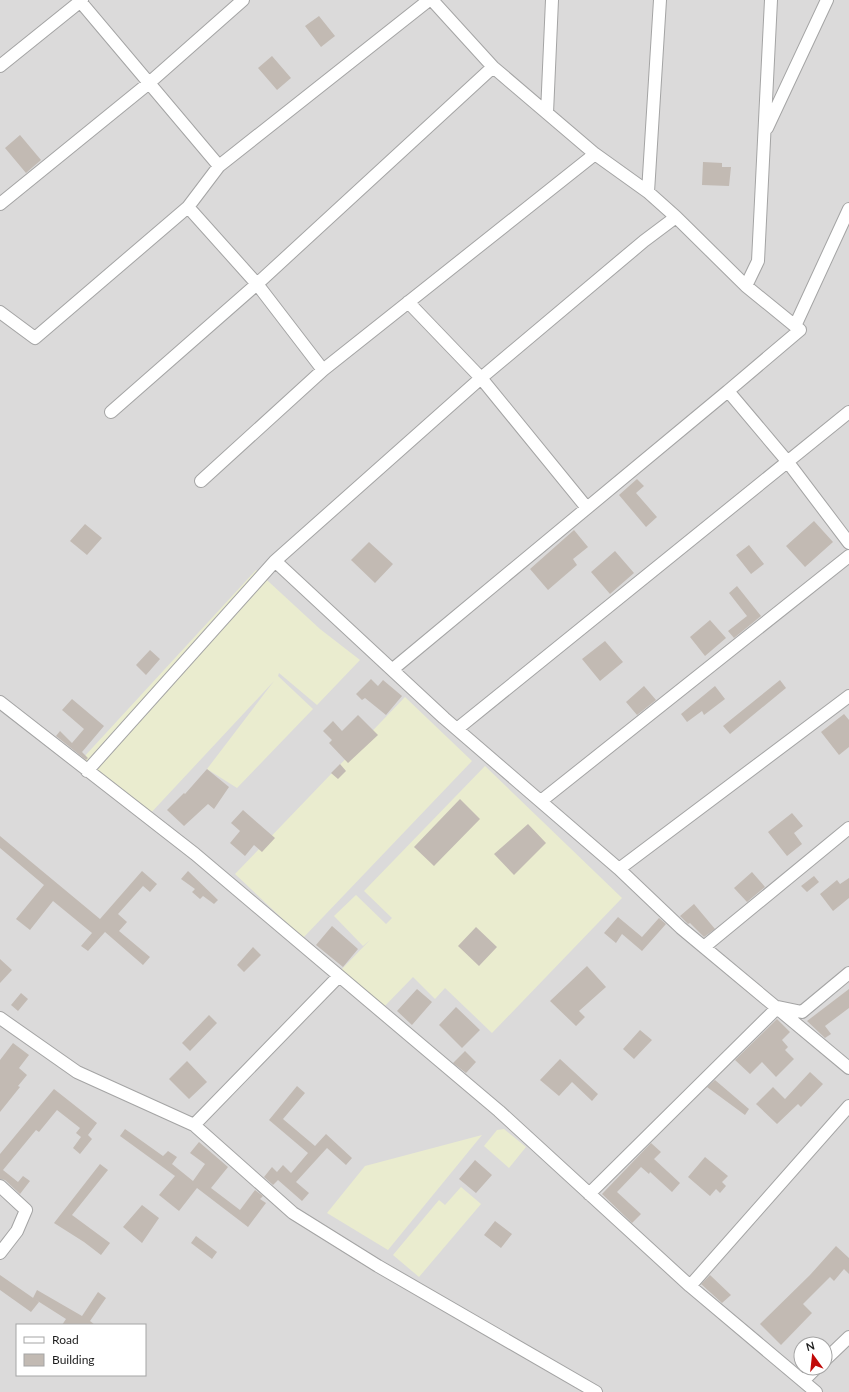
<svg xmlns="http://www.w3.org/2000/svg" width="849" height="1392" font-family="Lato,sans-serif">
<rect width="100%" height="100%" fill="#eeeae3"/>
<!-- residential -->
<path fill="#dbdada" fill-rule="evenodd" d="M 0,0 L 849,0 L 849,1392 L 0,1392 ZM 17,1325 L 145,1325 L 145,1375 L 17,1375 ZM 801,1344 L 825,1344 L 825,1368 L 801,1368 Z"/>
<!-- farmland -->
<path fill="#eaeccf" d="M 256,570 L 320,629 L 360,660 L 317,705 L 279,673 L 278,676 L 313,709 L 237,788 L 207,769 L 274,681 L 148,816 L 83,758 Z
M 405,697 L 472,761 L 303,938 L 235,874 Z
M 485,766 L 622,898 L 492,1033 L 445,988 L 435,999 L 413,977 L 380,1011 L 339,972 L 370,940 L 363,946 L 334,916 L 356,895 L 386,924 L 392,918 L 364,891 Z
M 504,1129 L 526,1147 L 509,1168 L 484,1146 L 497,1130 Z
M 482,1135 L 388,1250 L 327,1213 L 365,1166 Z
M 461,1187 L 481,1204 L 419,1277 L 393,1255 L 439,1200 L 445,1205 Z"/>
<!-- building -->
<path fill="#c2bab3" d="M 319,16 L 335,36 L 321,47 L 305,26 Z
M 272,56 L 291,78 L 277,90 L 258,68 Z
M 20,135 L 41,160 L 26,173 L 5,148 Z
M 703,162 L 722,163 L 722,167 L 731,167 L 729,186 L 702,185 Z
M 637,479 L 644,486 L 636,493 L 657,517 L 646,527 L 619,495 Z
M 814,521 L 833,542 L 805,567 L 786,546 Z
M 85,524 L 102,538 L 87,555 L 70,541 Z
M 574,530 L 588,547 L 573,559 L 577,565 L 548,590 L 530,569 Z
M 369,542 L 393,564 L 375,583 L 351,560 Z
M 749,545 L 764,564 L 751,574 L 736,555 Z
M 615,551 L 634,573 L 610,594 L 591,572 Z
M 737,586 L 761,616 L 734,638 L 728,631 L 747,616 L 729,593 Z
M 710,620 L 726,638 L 705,656 L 690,637 Z
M 605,641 L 623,662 L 600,681 L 582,659 Z
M 150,650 L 160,659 L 146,675 L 136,665 Z
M 371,679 L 378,686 L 383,680 L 402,696 L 386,715 L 365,698 L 362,700 L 356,694 Z
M 780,680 L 786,688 L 730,734 L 723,726 Z
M 644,686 L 656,700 L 637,715 L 626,702 Z
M 715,686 L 725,699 L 704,715 L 702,711 L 687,722 L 681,714 Z
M 72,699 L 104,726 L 82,752 L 88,758 L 86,760 L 56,736 L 60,731 L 72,743 L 84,729 L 62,710 Z
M 844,714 L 849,720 L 849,747 L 839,755 L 821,732 Z
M 358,715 L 378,735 L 348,763 L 329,743 L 332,740 L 323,731 L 333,721 L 342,731 Z
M 340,764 L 346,771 L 338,779 L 331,773 Z
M 207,769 L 229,787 L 214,809 L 208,804 L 184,826 L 167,810 L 184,793 L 185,794 Z
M 460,799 L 480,819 L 434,866 L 414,847 Z
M 243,810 L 275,838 L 262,852 L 254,845 L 245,856 L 230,843 L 240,831 L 231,823 Z
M 792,813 L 803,826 L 794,833 L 802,844 L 787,856 L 768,832 Z
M 528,824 L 546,843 L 514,875 L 494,854 Z
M 0,836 L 100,919 L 142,871 L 157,884 L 150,892 L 143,886 L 118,914 L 127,922 L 119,931 L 150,957 L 143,965 L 105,932 L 88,951 L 81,946 L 92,933 L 53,901 L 30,930 L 16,919 L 44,885 L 0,848 Z
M 188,871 L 218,900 L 214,904 L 203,896 L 200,899 L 192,892 L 195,889 L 181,879 Z
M 752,872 L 765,887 L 747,902 L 734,888 Z
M 814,876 L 819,882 L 807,892 L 801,886 Z
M 849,878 L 849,898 L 833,911 L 820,894 L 837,880 L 840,884 Z
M 694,904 L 715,929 L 704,937 L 690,923 L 688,924 L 680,916 Z
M 618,917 L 642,937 L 659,918 L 666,924 L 642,951 L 622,934 L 616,943 L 604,933 Z
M 332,926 L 358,949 L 343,967 L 316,945 Z
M 476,927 L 497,947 L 479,966 L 458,946 Z
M 253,947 L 261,955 L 244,972 L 237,965 Z
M 0,959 L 12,970 L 0,983 Z
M 587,966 L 606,987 L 579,1011 L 585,1017 L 576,1026 L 550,1001 Z
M 417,989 L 432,1002 L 412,1025 L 397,1011 Z
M 849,989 L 849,1008 L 825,1026 L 831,1034 L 825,1038 L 807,1021 Z
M 21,993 L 28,999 L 18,1011 L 11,1005 Z
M 456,1007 L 480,1030 L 462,1048 L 439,1025 Z
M 209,1015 L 217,1023 L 190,1051 L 182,1043 Z
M 777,1019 L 790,1032 L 782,1040 L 788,1047 L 785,1050 L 794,1059 L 776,1077 L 762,1062 L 750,1074 L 735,1060 Z
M 640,1030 L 652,1040 L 634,1059 L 623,1049 Z
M 13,1043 L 29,1055 L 19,1068 L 27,1075 L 18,1086 L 20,1087 L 0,1112 L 0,1060 Z
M 465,1051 L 476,1062 L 466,1073 L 453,1063 Z
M 560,1059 L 598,1094 L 592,1101 L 572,1082 L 559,1096 L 540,1080 Z
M 187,1061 L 207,1082 L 189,1099 L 169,1079 Z
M 810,1072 L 823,1084 L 801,1107 L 798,1104 L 777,1124 L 756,1104 L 773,1087 L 785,1099 Z
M 715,1080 L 749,1109 L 745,1115 L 707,1087 Z
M 297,1086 L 305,1093 L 283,1119 L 315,1146 L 326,1134 L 352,1158 L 346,1165 L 327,1148 L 296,1182 L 309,1193 L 302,1201 L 278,1180 L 273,1185 L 264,1177 L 272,1167 L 277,1172 L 283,1165 L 291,1173 L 308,1153 L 269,1120 Z
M 54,1089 L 97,1123 L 88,1135 L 92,1139 L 80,1154 L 73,1148 L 81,1137 L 76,1133 L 80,1128 L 57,1110 L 39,1132 L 36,1130 L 3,1170 L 18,1182 L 23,1176 L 30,1181 L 20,1194 L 5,1180 L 0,1179 L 0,1154 Z
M 125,1129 L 163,1156 L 168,1151 L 177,1157 L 172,1164 L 193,1181 L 205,1164 L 190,1153 L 199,1142 L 228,1167 L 211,1188 L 240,1210 L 255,1190 L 263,1196 L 260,1199 L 266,1203 L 248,1227 L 197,1188 L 179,1211 L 159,1195 L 175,1176 L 120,1136 Z
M 651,1143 L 661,1152 L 654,1159 L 680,1183 L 672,1192 L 650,1172 L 649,1174 L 641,1167 L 617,1192 L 641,1214 L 632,1223 L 602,1194 Z
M 705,1157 L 728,1176 L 722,1182 L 726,1186 L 720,1193 L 716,1189 L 710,1196 L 688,1177 Z
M 475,1160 L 492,1175 L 476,1193 L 459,1179 Z
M 100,1164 L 108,1170 L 72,1215 L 110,1243 L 101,1255 L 84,1242 L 54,1223 Z
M 142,1205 L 159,1218 L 142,1243 L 123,1227 Z
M 495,1221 L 512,1234 L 501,1248 L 484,1235 Z
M 196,1236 L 217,1252 L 212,1259 L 191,1243 Z
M 836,1246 L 849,1258 L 849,1274 L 844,1269 L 834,1281 L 830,1277 L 803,1304 L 812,1313 L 781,1345 L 760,1324 L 810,1275 Z
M 0,1275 L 39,1302 L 31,1312 L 0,1290 Z
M 710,1275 L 731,1295 L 722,1303 L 701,1284 Z
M 37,1290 L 82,1316 L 98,1292 L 106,1298 L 90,1321 L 95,1325 L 62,1325 L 66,1319 L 33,1298 Z"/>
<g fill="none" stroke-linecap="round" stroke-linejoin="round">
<defs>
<path id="street" d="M 79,0 L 219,166 L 188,207 L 257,284 L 323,370
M 432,0 L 493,67 L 595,154 L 648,192 L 676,217
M 771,0 L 758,261 L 746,286 L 800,330 L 728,391 L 787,461 L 849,543
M 0,66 L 82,0
M 547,113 L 552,0
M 767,128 L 827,0
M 219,166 L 429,0
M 648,192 L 660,0
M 0,204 L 149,83 L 243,0
M 408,302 L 481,378 L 587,508
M 0,312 L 35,338 L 188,207
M 795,326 L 849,209
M 111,412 L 257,284 L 493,67
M 201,481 L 323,370 L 595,154
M 275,561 L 444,718 L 619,869 L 681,928 L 849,1068
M 393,669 L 728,391
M 0,702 L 195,854 L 499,1111 L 690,1286 L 816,1392
M 457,729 L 849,412
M 87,771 L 275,561 L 481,378 L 644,241 L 676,217 L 746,286
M 541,801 L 849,556
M 619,869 L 849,696
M 704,947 L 849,828
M 0,1018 L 77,1072 L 194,1125 L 293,1213 L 378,1266 L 596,1392
M 194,1125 L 339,976
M 0,1186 L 26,1210 L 17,1231 L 0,1253
M 589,1194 L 778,1007 L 802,1012 L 849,973
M 690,1286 L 849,1106
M 825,1360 L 849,1337
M 803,1381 L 816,1368"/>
</defs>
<!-- street casing -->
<use href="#street" stroke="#a4a4a4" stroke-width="14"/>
<!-- street -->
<use href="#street" stroke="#fff" stroke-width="12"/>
</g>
<!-- legend -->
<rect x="16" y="1324" width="130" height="52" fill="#ffffff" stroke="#a5a5a5"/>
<rect x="24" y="1337" width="20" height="6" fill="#ffffff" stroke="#a5a5a5"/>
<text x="52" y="1344" font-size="12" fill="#1d1d1d">Road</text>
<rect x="24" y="1354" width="20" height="12" fill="#c2bab3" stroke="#a5a5a5"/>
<text x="52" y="1364" font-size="12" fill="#1d1d1d">Building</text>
<!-- north arrow -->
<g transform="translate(813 1356) rotate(345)"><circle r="19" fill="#ffffff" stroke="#a5a5a5"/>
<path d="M0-3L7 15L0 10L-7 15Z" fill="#c10908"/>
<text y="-6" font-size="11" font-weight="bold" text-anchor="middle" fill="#1d1d1d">N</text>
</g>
</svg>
